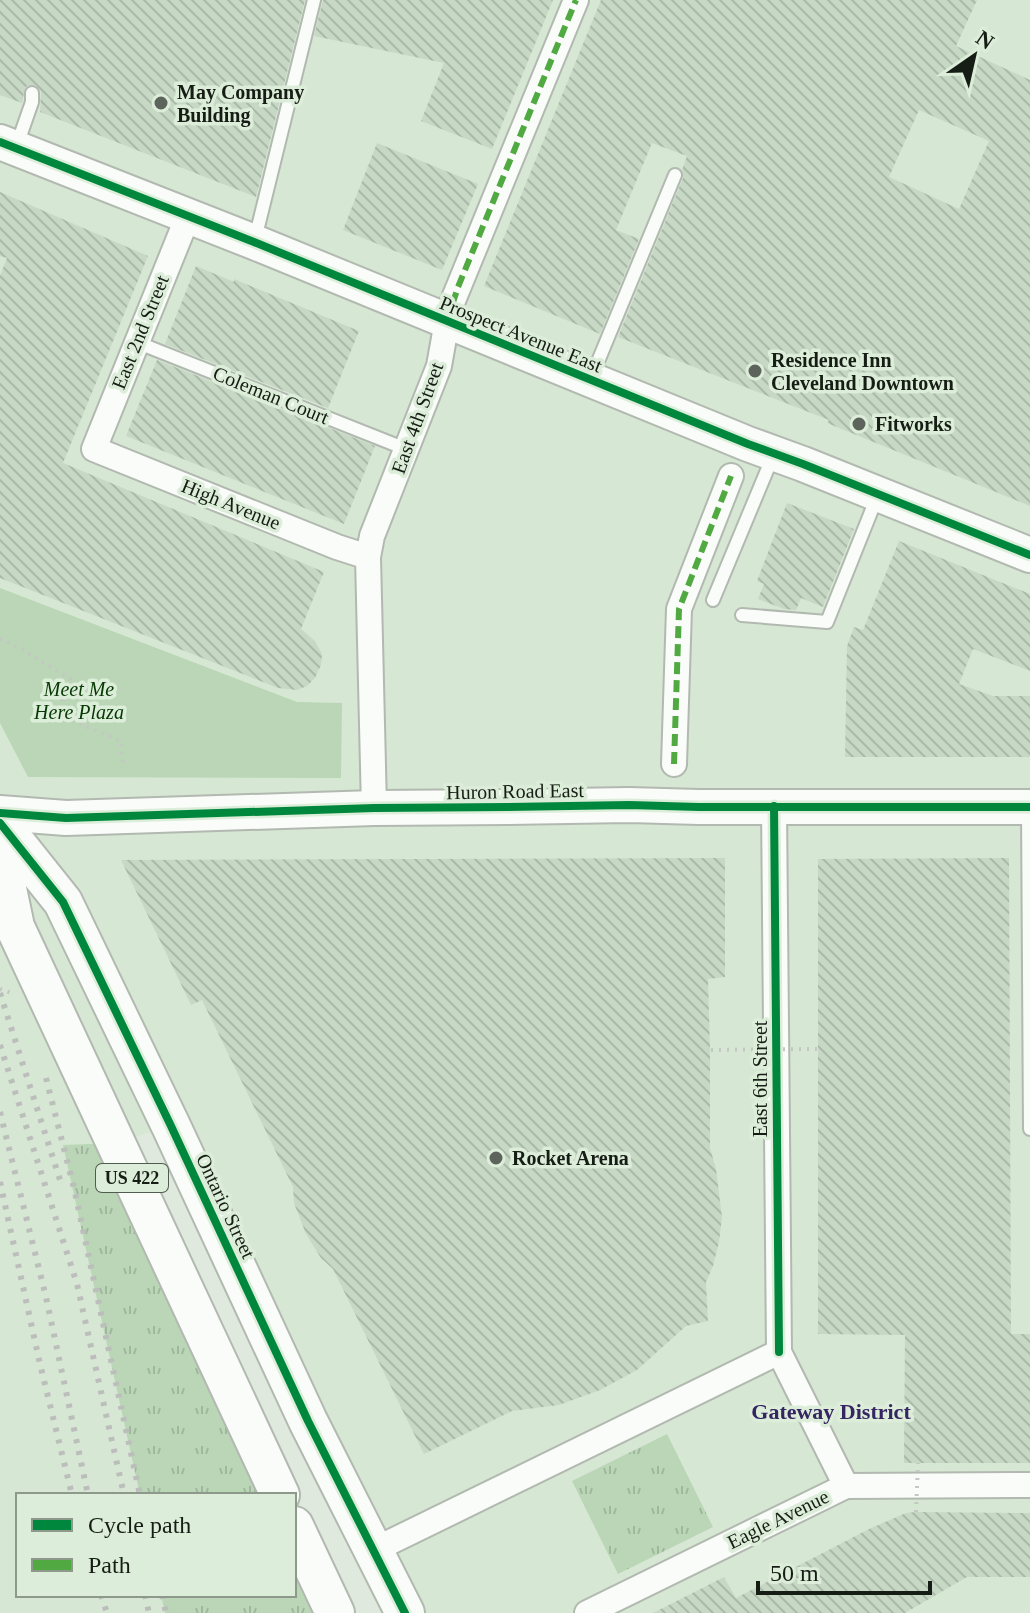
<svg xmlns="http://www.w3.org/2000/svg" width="1030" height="1613" font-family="'Times New Roman',serif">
<defs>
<pattern id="grass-tufts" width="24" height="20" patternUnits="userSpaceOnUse" patternTransform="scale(2)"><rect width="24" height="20" fill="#bad6b6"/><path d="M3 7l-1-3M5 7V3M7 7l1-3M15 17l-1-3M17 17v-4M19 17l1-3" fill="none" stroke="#9fb79c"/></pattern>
<pattern id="building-back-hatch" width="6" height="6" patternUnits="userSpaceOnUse" patternTransform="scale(2)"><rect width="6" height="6" fill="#c7d9c5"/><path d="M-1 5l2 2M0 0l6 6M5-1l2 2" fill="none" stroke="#aabaa8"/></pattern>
</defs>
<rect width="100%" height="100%" fill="#e0e9de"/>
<!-- built -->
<path fill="#d6e7d3" d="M 0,0 L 1030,0 L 1030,1613 L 405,1613 L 171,1126 L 116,1143 L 64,1148 L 140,1495 L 18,1495 L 18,1595 L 161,1595 L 165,1613 L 0,1613 Z"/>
<!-- grass -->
<path fill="url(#grass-tufts)" d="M 116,1143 L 280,1495 L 140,1495 L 63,1145 Z
M 667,1434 L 713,1527 L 618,1574 L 572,1481 Z
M 294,1526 L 335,1613 L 165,1613 L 161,1595 L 294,1595 Z"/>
<!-- green -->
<path fill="#bad6b6" d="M 0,588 L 297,702 L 342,703 L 341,778 L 28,777 L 0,723 Z"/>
<!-- building -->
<path fill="url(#building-back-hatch)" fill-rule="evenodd" d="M 0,0 L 305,0 L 256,197 L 40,112 L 41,92 L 36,85 L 28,85 L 25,88 L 22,103 L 0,95 Z
M 323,0 L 553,0 L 492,149 L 421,121 L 444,63 L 314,36 Z
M 601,0 L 977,0 L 956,46 L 1030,80 L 1030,506 L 827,423 L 829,420 L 618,337 L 683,178 L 682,170 L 687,156 L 652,143 L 616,230 L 639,239 L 600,334 L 484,286 ZM 919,110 L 989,141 L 959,209 L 889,177 Z
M 377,143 L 478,184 L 442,270 L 343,230 Z
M 0,192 L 148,256 L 63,463 L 324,572 L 301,629 L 315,641 L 322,654 L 321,665 L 315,678 L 307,686 L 297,690 L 278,688 L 0,578 L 0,276 L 7,258 L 0,256 Z
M 196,266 L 234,282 L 234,279 L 359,331 L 328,408 L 165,344 Z
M 157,360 L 375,446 L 344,524 L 126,436 Z
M 787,503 L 854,529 L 823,607 L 801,598 L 796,610 L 784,609 L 758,599 L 764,584 L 757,581 Z
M 899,541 L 1030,594 L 1030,671 L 973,649 L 959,684 L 993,696 L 1030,696 L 1030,757 L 845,757 L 847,646 L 854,627 L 863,630 Z
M 725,858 L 725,977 L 708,979 L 710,1050 L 710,1148 L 716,1169 L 722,1217 L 719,1242 L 713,1266 L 706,1282 L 708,1321 L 686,1326 L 637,1370 L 600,1390 L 559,1405 L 512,1411 L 424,1454 L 333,1269 L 321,1258 L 306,1234 L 294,1203 L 293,1187 L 202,1000 L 191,1005 L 121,860 Z
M 1009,858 L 1011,1334 L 1030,1334 L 1030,1463 L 904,1463 L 905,1335 L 818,1334 L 818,859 Z
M 916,1512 L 1030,1513 L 1030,1577 L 967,1577 L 905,1613 L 653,1613 L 724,1577 L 736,1598 L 869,1529 L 906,1513 Z"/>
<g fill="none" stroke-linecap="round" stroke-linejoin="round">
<defs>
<path id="lane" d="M 17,145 L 32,102 L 32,93
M 255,239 L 314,0
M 136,342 L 406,449
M 592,376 L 675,175
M 713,600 L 773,456
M 742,615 L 827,622 L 877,497
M 1028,808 L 1030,1129"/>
<path id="street" d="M 188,216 L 94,449 L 337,547 L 368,557
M 674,764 L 679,609 L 731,476
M 774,806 L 779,1352 L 846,1486
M 374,808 L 368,557 L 372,536 L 439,366 L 447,321 L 452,303 L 576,0
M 374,1550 L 779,1352
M 587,1613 L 846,1486 L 1030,1485"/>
<path id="secondary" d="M 0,142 L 254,242 L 748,444 L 803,464 L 1030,555
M 0,813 L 66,818 L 374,808 L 508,807 L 629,805 L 699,807 L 1030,807"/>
<path id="primary" d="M 0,823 L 63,902 L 171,1126 L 308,1421 L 405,1613
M 0,855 L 15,927 L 280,1495
M 294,1526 L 335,1613"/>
</defs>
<!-- lane casing -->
<use href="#lane" stroke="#b2b9b0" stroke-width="16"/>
<!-- street casing -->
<use href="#street" stroke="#b2b9b0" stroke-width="28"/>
<!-- secondary casing -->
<use href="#secondary" stroke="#b2b9b0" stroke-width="38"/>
<!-- primary casing -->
<use href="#primary" stroke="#b2b9b0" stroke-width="42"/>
<!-- path -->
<path stroke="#c4c7c3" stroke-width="4" stroke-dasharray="2 6" stroke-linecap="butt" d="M 0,639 L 18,647 L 72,680 L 58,715 L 121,741 L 123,764
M 0,989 L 11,993"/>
<!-- lane -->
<use href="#lane" stroke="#fafcfa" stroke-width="12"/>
<!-- street -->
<use href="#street" stroke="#fafcfa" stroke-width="24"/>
<!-- secondary -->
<use href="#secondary" stroke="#fafcfa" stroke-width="34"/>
<!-- primary -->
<use href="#primary" stroke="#fafcfa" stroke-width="38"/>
<!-- rail -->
<path stroke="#bcbebc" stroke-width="6" stroke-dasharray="4 8" stroke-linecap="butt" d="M 0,993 L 61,1183
M 0,1045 L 77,1284 L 124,1495
M 46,1078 L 74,1188 L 140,1495
M 0,1112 L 46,1297 L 88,1495
M 0,1182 L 40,1364 L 72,1495
M 101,1595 L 107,1613
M 145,1595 L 149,1613
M 162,1595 L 166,1613"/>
<!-- path-bridge -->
<path stroke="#c4c7c3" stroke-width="4" stroke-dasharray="2 6" stroke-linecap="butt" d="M 711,1050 L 817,1049
M 916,1512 L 918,1463"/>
<!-- quiet -->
<path stroke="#51a942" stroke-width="6" stroke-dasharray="12 6" stroke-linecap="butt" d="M 447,321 L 458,287 L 576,0
M 674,764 L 679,609 L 731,476"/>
<defs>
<path id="cycleway" d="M 0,142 L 254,242 L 748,444 L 803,464 L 1030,555
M 774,806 L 779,1352
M 0,813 L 66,818 L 374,808 L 508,807 L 629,805 L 699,807 L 1030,807
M 0,823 L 63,902 L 171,1126 L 308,1421 L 405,1613"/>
</defs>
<!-- cycleway casing -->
<use href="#cycleway" stroke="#dceed9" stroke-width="13"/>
<!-- cycleway -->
<use href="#cycleway" stroke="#00873e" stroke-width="8"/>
</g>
<!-- markers -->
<g fill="#5d645b" stroke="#dceed9" stroke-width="3">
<circle cx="161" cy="103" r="8"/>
<circle cx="755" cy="371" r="8"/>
<circle cx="859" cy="424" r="8"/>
<circle cx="496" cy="1158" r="8"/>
</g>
<g text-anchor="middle" stroke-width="7" stroke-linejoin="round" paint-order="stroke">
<!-- shield labels -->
<rect fill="#dceed9" stroke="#515c50" stroke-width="2" x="96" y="1164" width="72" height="28" rx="6"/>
<g font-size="18" font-weight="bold" fill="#161d15">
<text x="132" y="1184">US 422</text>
</g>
<!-- poi labels -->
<g font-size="20" font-weight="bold" fill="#161d15" stroke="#dceed9" text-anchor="start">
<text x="177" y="99">May Company<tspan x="177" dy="23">Building</tspan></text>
<text x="771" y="367">Residence Inn<tspan x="771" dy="23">Cleveland Downtown</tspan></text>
<text x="875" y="431">Fitworks</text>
<text x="512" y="1165">Rocket Arena</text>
</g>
<!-- street labels -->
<g font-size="20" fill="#161d15" stroke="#dceed9">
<text transform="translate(140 332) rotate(-68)" y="7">East 2nd Street</text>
<text transform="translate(521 334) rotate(22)" y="7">Prospect Avenue East</text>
<text transform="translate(271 395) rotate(22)" y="7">Coleman Court</text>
<text transform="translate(417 418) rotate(-70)" y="7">East 4th Street</text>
<text transform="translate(231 504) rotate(22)" y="7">High Avenue</text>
<text transform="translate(515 791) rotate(-1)" y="7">Huron Road East</text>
<text transform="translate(760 1079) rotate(-90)" y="7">East 6th Street</text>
<text transform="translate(226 1206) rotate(65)" y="7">Ontario Street</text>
<text transform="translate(778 1519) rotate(-26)" y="7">Eagle Avenue</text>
</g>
<!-- park labels -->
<g font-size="20" font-style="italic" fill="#073804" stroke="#dceed9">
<text x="79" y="696">Meet Me<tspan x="79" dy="23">Here Plaza</tspan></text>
</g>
<!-- neighbourhood labels -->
<g font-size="22" font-weight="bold" fill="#352560" stroke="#dceed9">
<text x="831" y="1419">Gateway District</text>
</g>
</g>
<!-- legend -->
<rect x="16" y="1493" width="280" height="104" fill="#dceed9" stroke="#8d9a8b" stroke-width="2"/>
<rect x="32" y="1519" width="40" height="12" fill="#00873e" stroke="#8d9a8b" stroke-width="2"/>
<text x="88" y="1533" font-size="24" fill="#161d15">Cycle path</text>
<rect x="32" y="1559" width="40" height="12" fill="#51a942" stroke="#8d9a8b" stroke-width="2"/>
<text x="88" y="1573" font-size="24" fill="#161d15">Path</text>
<!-- north arrow -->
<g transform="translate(974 56) rotate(34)" stroke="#dceed9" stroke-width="6" paint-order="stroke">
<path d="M0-6L14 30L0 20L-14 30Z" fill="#161d15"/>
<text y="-12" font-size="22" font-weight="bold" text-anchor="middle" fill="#161d15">N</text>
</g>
<!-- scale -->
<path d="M758 1581v12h172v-12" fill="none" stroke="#161d15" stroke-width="4"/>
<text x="770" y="1581" font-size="24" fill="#161d15" stroke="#dceed9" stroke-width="6" paint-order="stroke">50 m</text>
</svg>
